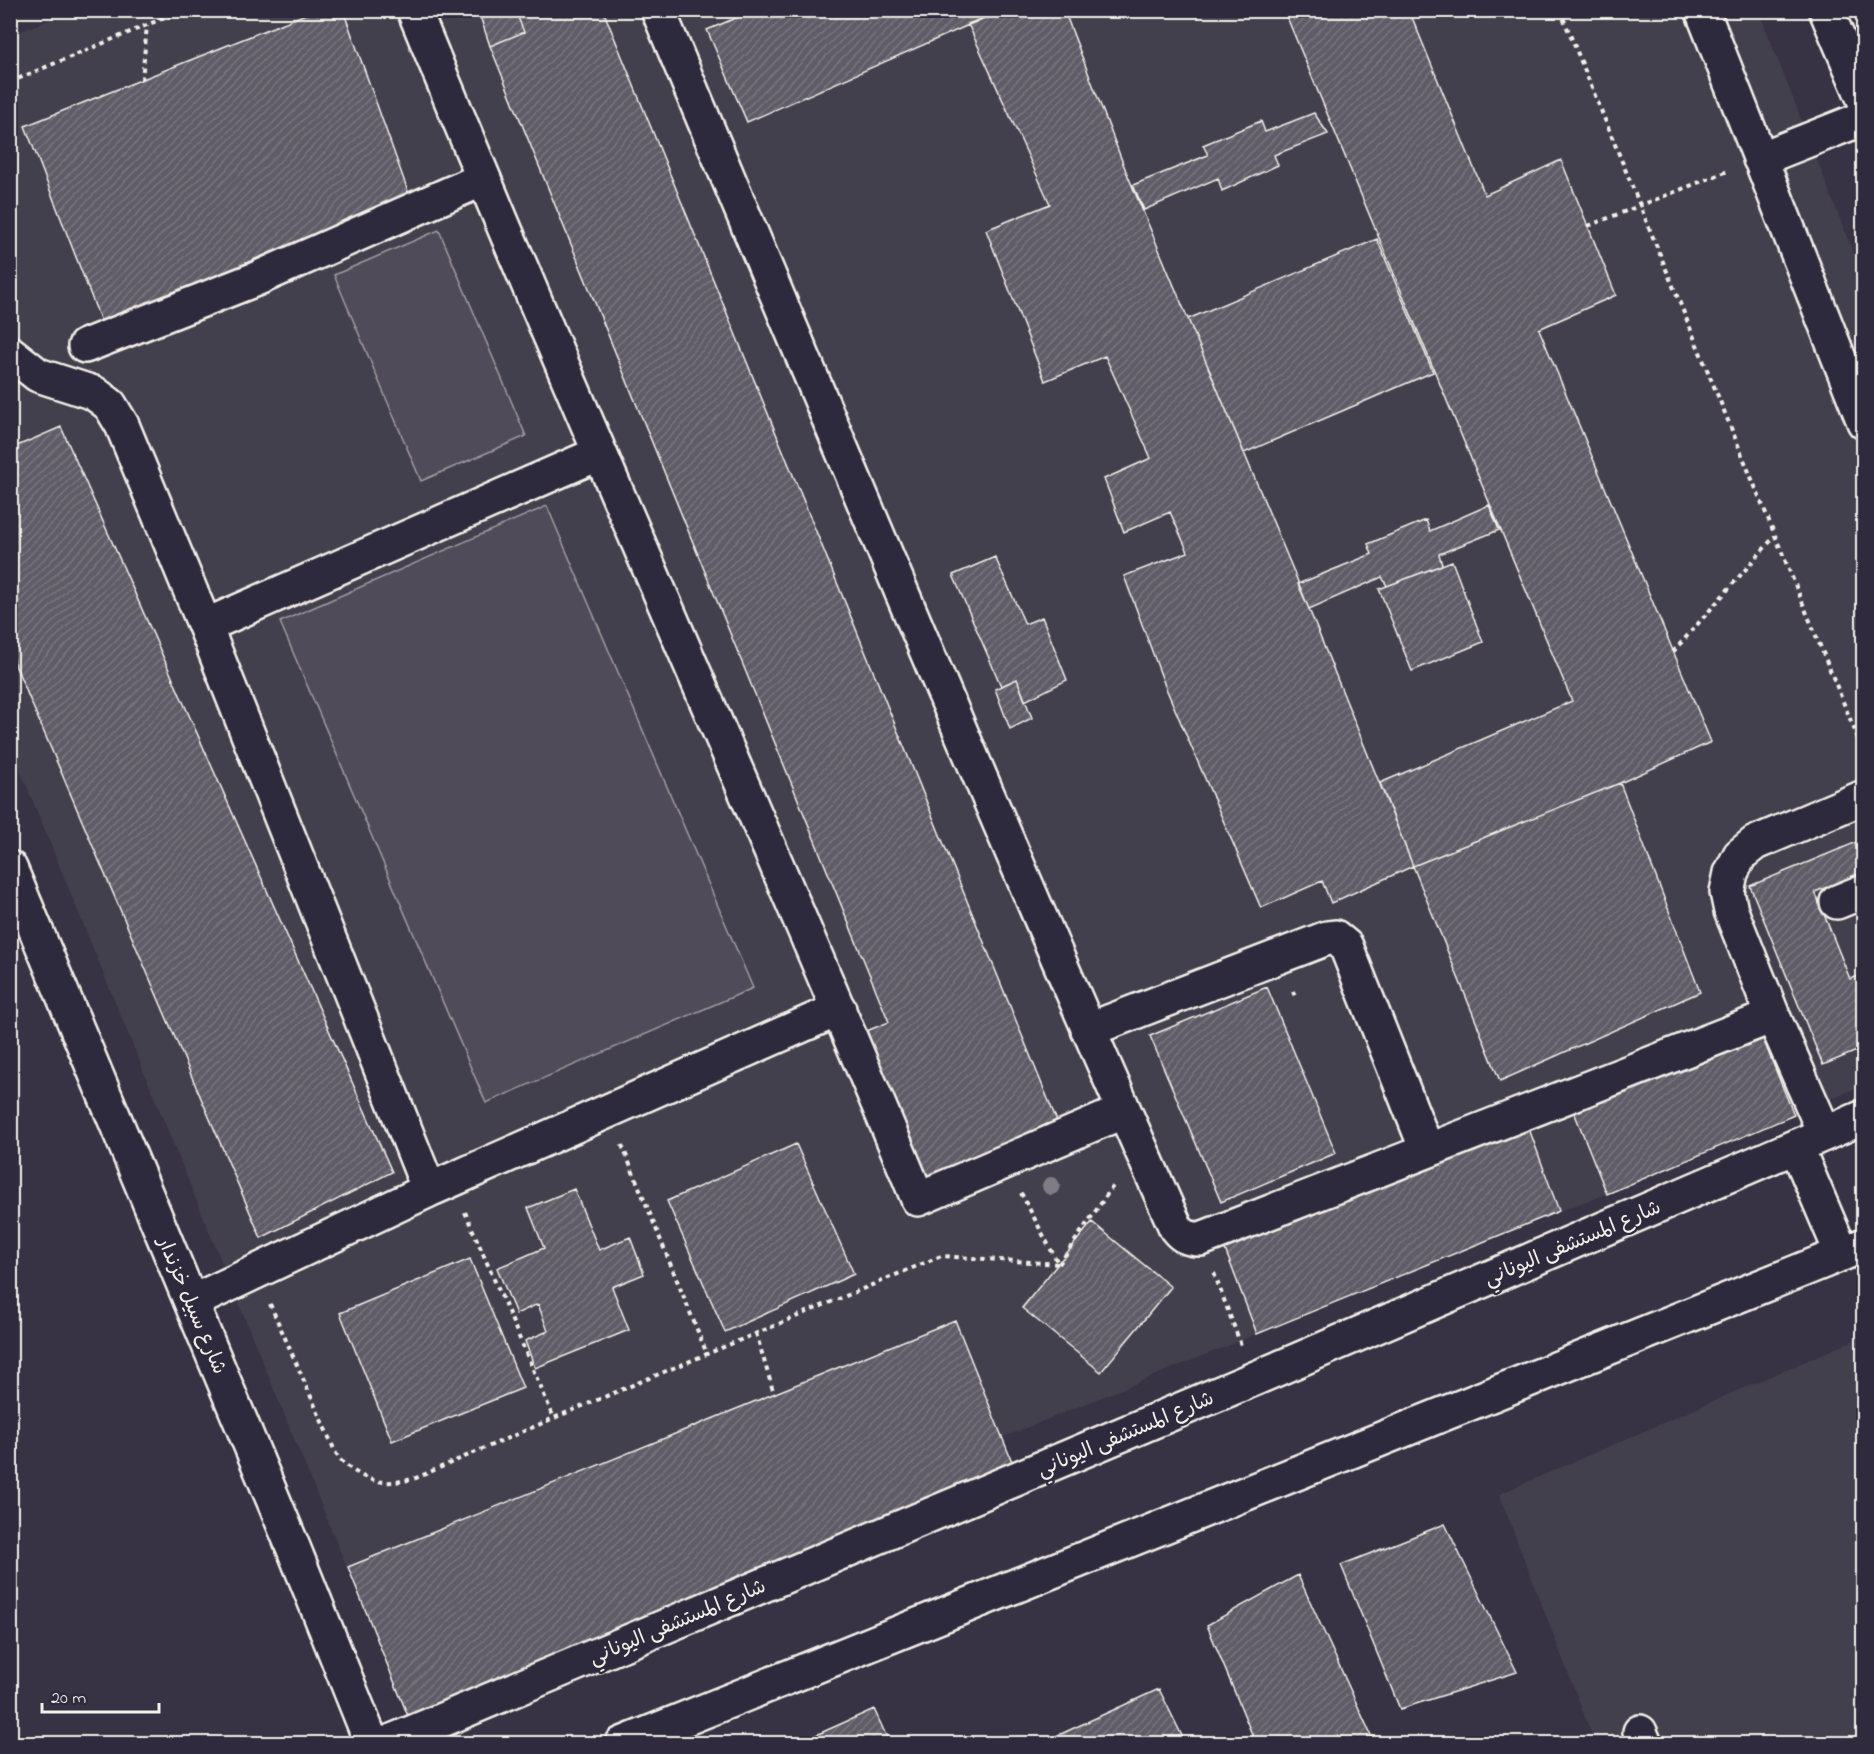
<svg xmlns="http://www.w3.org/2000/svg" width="1874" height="1754" font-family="'Indie Flower','Playpen Sans Arabic',sans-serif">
<defs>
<pattern id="building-hatch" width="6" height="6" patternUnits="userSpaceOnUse" patternTransform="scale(1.5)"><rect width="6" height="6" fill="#5f5c67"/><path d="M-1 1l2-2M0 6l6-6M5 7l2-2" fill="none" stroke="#77747d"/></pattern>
</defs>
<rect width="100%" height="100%" fill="#373244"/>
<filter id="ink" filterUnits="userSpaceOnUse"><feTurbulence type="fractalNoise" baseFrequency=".0167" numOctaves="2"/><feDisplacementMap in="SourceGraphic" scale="12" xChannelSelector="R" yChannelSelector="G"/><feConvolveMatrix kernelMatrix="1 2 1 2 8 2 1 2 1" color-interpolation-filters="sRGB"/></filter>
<g filter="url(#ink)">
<!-- built -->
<path fill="#433f4e" d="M 71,11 L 1759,11 L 1863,278 L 1863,1085 L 1607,1194 L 1559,1211 L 447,1664 L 397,1690 L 11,748 L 11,35 Z
M 1863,1336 L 1863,1743 L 1595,1743 L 1499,1494 Z"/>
<!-- park -->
<path fill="#504b59" stroke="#a29ea0" stroke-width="1.5" d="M 439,230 L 526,436 L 421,481 L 334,275 Z
M 547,506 L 753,988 L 486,1103 L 280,622 Z"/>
<!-- building -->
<path fill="url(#building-hatch)" stroke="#f4f1e8" stroke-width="1.5" d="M 316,10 L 343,10 L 409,194 L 102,324 L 25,126 Z
M 478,10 L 515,10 L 524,32 L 490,46 Z
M 515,10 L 603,10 L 1059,1126 L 924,1182 L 864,1032 L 889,1022 L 490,46 L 524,32 Z
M 755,10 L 1003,10 L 747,122 L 707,30 Z
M 1003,10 L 1064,10 L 1126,171 L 1294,572 L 1413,866 L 1331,903 L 1322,881 L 1261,908 L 1165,686 L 1124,576 L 1188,552 L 1170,512 L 1124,532 L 1104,479 L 1151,458 L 1105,356 L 1045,381 L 986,230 L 1050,204 L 968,24 Z
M 1284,10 L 1409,10 L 1485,195 L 1561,160 L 1616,295 L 1539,329 L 1711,742 L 1620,783 L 1413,866 L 1380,783 L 1572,701 Z
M 1856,10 L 1864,10 L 1864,29 Z
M 1314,113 L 1328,134 L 1274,155 L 1278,165 L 1222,191 L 1218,178 L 1144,210 L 1133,185 L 1208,155 L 1203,145 L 1261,121 L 1265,132 Z
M 1377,239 L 1433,372 L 1244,453 L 1188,319 Z
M 61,427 L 392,1172 L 261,1238 L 10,653 L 10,449 Z
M 1489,505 L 1499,530 L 1439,554 L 1442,565 L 1387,586 L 1382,577 L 1309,609 L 1298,584 L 1372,554 L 1368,544 L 1426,520 L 1430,531 Z
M 995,557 L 1025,624 L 1042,617 L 1067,680 L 1025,701 L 1017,679 L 1001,686 L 953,575 Z
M 1452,561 L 1483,642 L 1412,671 L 1379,589 Z
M 1017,679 L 1032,718 L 1010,729 L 995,689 Z
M 1620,783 L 1700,992 L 1500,1081 L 1413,866 Z
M 1864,839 L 1864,872 L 1815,892 L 1850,979 L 1864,974 L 1864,1048 L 1823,1065 L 1750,886 Z
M 1267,987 L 1336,1153 L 1221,1202 L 1150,1036 Z
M 1761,1034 L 1794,1115 L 1607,1194 L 1574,1112 Z
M 1527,1123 L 1559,1211 L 1257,1334 L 1223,1244 Z
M 796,1144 L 854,1274 L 725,1332 L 667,1201 Z
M 574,1189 L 599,1250 L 630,1237 L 644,1274 L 612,1287 L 629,1330 L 535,1368 L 525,1341 L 548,1331 L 538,1304 L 516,1314 L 497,1268 L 544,1248 L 528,1208 Z
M 1092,1222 L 1171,1287 L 1101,1372 L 1022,1308 Z
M 470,1259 L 523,1388 L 392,1441 L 340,1313 Z
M 955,1320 L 1015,1469 L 408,1716 L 348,1567 Z
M 1445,1524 L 1517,1672 L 1400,1709 L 1341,1565 Z
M 1298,1575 L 1375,1744 L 1256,1744 L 1207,1625 Z
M 1159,1689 L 1186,1744 L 1039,1744 Z
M 874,1709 L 890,1744 L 796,1744 Z"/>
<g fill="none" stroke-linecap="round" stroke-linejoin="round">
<defs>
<path id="minor" d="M 414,10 C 577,409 753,802 918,1199 L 1124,1111
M 658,10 C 828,417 997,825 1176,1228 C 1183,1237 1189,1239 1201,1239 L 1773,1016
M 1702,10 L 1864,422
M 1760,159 L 1864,118
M 85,346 L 256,279 L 483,179
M 10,353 L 38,375 L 94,393 L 110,405 L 122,425 L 205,626 L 429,1190
M 205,626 L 600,453
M 10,868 L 293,1547 L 372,1744
M 1837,902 L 1864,891
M 1088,1030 L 1327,938 L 1335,937 L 1346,946 L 1427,1150
M 1825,1134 L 1773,1016 L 1731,911 L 1727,892 L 1731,873 L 1740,855 L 1755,843 L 1864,797
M 1796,1146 L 1842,1254
M 192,1302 L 429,1190 L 839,1009
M 1640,1732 L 1645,1744
M 385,1744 L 1256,1378 L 1864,1117
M 622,1744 L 1864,1245"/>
<path id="major" d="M 1826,10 L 1864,99"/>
</defs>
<!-- minor casing -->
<use href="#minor" stroke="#f4f1e8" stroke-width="38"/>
<!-- major casing -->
<use href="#major" stroke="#f4f1e8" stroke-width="38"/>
<!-- path -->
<path stroke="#f4f1e8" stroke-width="4" stroke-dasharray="4.5 4.5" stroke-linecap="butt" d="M 1560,10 L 1864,753
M 142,80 L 147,25
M 10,82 L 183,10
M 1588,226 L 1728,171
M 1673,652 L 1775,536
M 1293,991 L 1296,999
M 622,1145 L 707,1354
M 1021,1193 L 1058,1263
M 465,1212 L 554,1418
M 1059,1264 L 1115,1183
M 1214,1273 L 1241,1345
M 270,1304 L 338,1458 C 364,1482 382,1487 416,1478 L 554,1418 L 941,1256 L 1059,1264
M 756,1333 L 774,1394"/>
<!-- minor -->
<use href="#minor" stroke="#2f2a3d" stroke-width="33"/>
<!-- major -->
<use href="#major" stroke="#2f2a3d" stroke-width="33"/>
</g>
<!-- trees -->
<circle fill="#807b83" cx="1051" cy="1186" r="9"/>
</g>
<g text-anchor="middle" stroke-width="4.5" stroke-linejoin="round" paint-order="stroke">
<!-- street labels -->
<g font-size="20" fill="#f4f1e8" stroke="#2f2a3d">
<text transform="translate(1572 1242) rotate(-23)" y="7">شارع المستشفى اليوناني</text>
<text transform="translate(193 1305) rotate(67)" y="7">شارع سبيل خزندار</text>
<text transform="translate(1125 1433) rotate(-23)" y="7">شارع المستشفى اليوناني</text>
<text transform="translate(677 1621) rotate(-23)" y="7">شارع المستشفى اليوناني</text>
</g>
</g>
<!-- margin -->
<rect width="1874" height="1754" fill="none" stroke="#2f2a3d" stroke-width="36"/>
<rect x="18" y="18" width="1838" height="1718" fill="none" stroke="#f4f1e8" stroke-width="2" filter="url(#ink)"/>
<!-- scale -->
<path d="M42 1703v9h117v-9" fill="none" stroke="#f4f1e8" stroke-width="3"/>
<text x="51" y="1703" font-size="18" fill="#f4f1e8" stroke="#2f2a3d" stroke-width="4.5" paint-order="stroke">20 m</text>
</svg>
